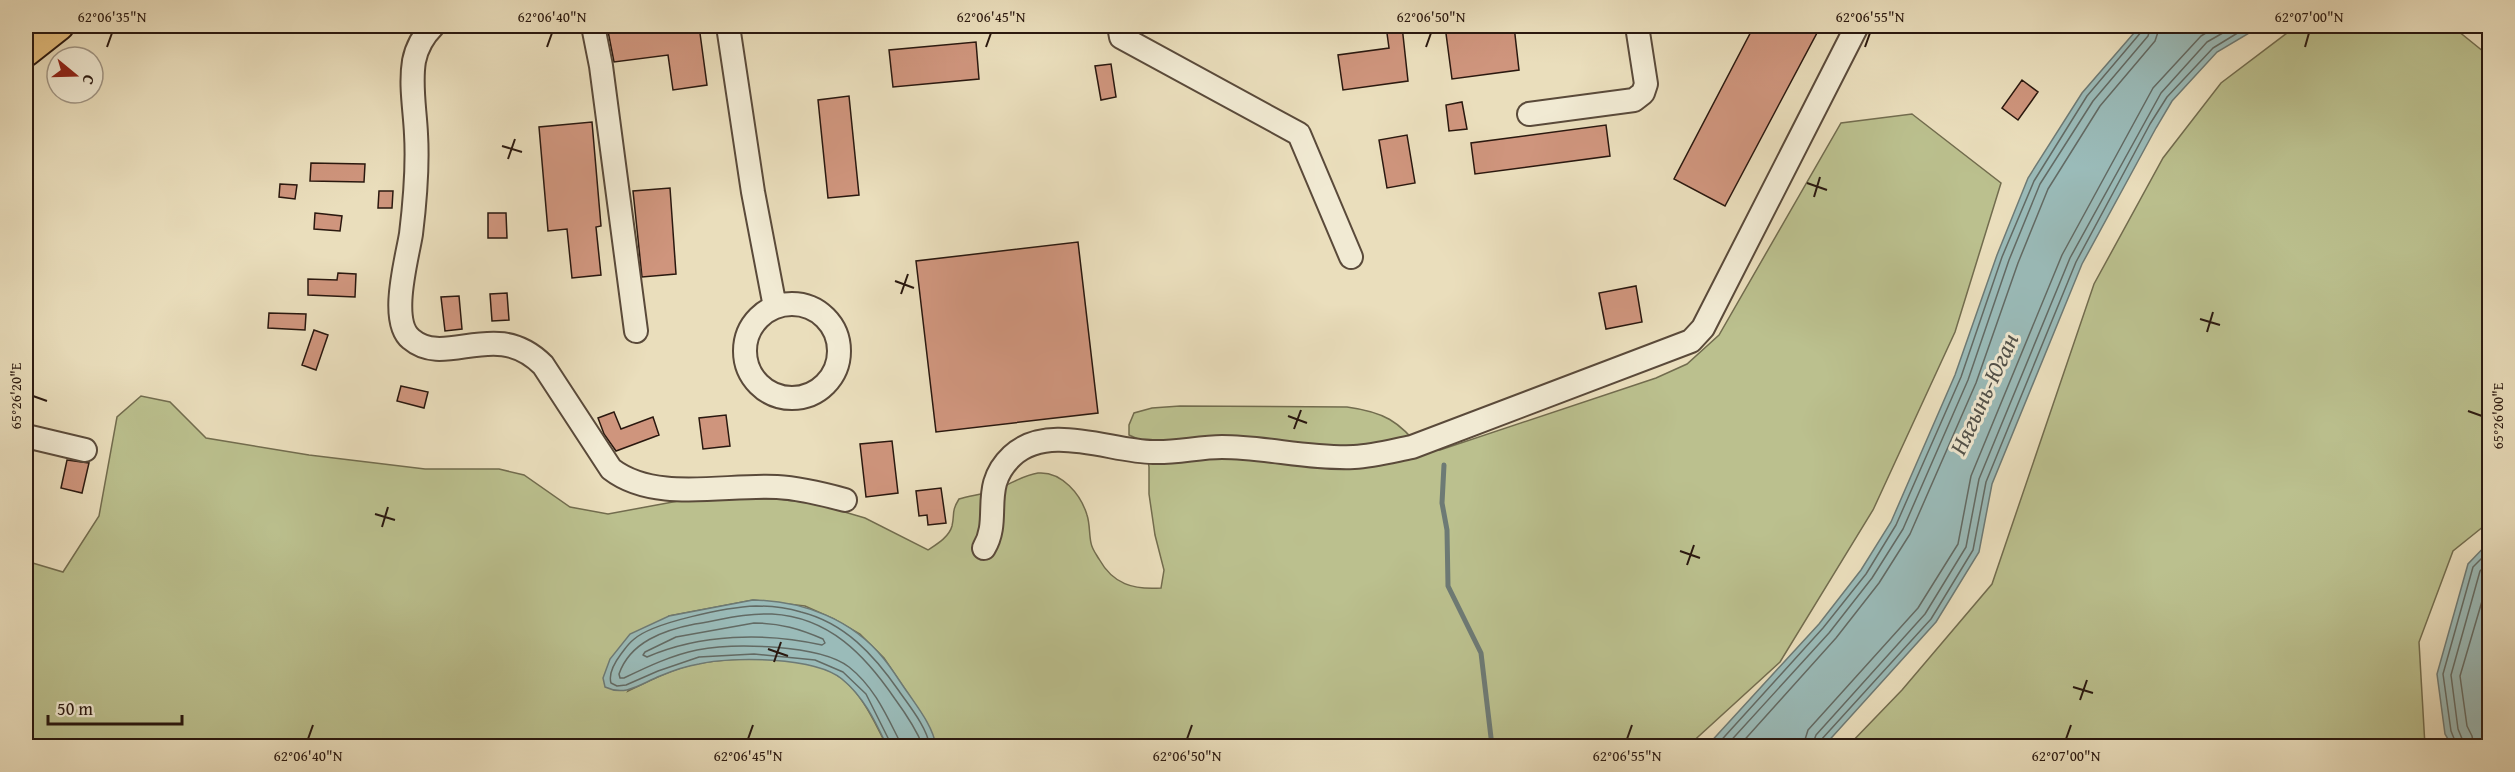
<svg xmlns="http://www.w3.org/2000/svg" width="2515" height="772" font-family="'Gentium Book Plus',serif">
<rect width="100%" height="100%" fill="#eadebc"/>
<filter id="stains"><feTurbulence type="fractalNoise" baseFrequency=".00333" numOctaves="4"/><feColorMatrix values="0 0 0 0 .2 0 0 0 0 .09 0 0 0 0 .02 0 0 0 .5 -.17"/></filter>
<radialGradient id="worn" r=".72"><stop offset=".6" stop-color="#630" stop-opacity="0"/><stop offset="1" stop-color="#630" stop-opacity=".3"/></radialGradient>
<!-- green -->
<path fill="#bbc08e" stroke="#726c4e" stroke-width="1.5" d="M 2301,26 L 2446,26 L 2453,27 L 2489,56 L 2489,522 L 2453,551 L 2419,642 L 2425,746 L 1848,746 L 1902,690 L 1992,584 L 2094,284 L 2163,158 L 2221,83 L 2295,27 Z
M 1912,114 L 2001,183 L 1955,332 L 1873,510 L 1780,662 L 1688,746 L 936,746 L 921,713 L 884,658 L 860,634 L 834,619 L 805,606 L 753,600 L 669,616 L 628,691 C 651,680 676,667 701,663 C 738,657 811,655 841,678 C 864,696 874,722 887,746 L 26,746 L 26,561 L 63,572 L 99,516 L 117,417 L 141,396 L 170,402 L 206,438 L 309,455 L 425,469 L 499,469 L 524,475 L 570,507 L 608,514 L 689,499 L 775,499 L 814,503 L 865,518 L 928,550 C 937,544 949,537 952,526 C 955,513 951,512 959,499 C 972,495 988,494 1000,488 C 1012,483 1024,475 1038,473 C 1062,471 1081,495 1087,515 C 1090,524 1089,534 1091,543 C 1092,549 1096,554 1099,559 C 1113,584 1133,590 1161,588 L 1164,570 L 1155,535 L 1149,494 L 1149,467 L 1145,442 L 1129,435 L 1129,425 L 1134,413 L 1152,408 L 1180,406 L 1347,407 C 1384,412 1399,421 1422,450 L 1440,450 L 1656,378 L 1687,364 L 1719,335 L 1841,123 Z"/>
<!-- water -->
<path fill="#9abbb9" stroke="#6d7a75" stroke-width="1.5" d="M 2140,26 L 2261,26 L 2217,52 L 2172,101 L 2156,128 L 2082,264 L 1992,484 L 1979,552 L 1936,622 L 1824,746 L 1707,746 L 1819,624 L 1861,570 L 1891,522 L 1955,375 L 1997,255 L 2028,178 L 2082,93 Z
M 2489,542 L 2489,746 L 2452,746 L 2445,734 L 2437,674 L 2468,564 Z
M 753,600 C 803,601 852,619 884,659 C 893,670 900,682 908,693 C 919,709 933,727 936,746 L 887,746 C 875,721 864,697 842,679 C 815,657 732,656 699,664 C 686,666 672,671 660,676 C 640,684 626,697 605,687 L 603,678 L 610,659 L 630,634 L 669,616 Z"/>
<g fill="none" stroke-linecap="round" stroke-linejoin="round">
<!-- shore -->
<path stroke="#626a64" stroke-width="1.5" d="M 754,623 C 780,623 800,629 823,639 L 825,643 L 822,645 C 765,632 700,634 647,657 L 643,655 L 645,652 L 676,637 Z
M 892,746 L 866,694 L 843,672 L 815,660 L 754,654 L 699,657 L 658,671 L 626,685 L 617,686 L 611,683 C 608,673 615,662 621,654 C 625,649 628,644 633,640 C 652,622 729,607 756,606 C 771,606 787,608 801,612 C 845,623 874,655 899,691 C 910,707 926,726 930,746
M 900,746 L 898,738 C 885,712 873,686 849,667 C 819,644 733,643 697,650 C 672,655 647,667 624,678 L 620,678 L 619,674 C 630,642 664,630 695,624 C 720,620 746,613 772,614 C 829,617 865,655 895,699 C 906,714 916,729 923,746
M 1716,746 L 1823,628 L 1866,574 L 1896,525 L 1961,377 L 2002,257 L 2034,181 L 2087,96 L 2142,31 L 2143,26
M 1726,746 L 1829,633 L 1872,578 L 1903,529 L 1968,380 L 2009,260 L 2040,184 L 2093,101 L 2148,36 L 2151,26
M 1739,746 L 1836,638 L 1879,583 L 1910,534 L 1976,383 L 2018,263 L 2048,189 L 2100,106 L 2155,41 L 2160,26
M 1803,746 L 1808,730 L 1918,608 L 1958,544 L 1971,476 L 2062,255 L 2153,88 L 2201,36 L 2217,26
M 1812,746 L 1816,735 L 1925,614 L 1966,547 L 1979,479 L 2070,258 L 2161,93 L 2207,42 L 2235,26
M 1820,746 L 1821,740 L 1931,619 L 1973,550 L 1986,482 L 2076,262 L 2150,124 L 2167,97 L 2213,48 L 2249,26
M 2457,746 L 2451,731 L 2443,674 L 2473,567 L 2490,550
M 2465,746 L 2458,729 L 2451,675 L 2480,571 L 2490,561
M 2474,746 L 2472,736 L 2467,726 L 2460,676 L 2490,574"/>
<!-- stream -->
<path stroke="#6d7a75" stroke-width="5" d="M 1444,465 L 1442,503 L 1447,530 L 1448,586 L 1481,653 L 1492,746"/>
</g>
<!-- building -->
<path fill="#cf957d" stroke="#2a180f" stroke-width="1.5" d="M 607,26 L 699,26 L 707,85 L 673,90 L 668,55 L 614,62 Z
M 1386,26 L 1402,26 L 1408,81 L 1343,90 L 1338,55 L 1389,48 Z
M 1445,26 L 1514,26 L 1519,70 L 1452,79 Z
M 1754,26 L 1808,26 L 1818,31 L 1725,206 L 1674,179 Z
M 976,42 L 979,79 L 893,87 L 889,50 Z
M 1111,64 L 1116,97 L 1101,100 L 1095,66 Z
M 2022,80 L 2038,92 L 2018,120 L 2002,108 Z
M 849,96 L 859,195 L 828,198 L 818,100 Z
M 1462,102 L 1467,129 L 1449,131 L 1446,105 Z
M 592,122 L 601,226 L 596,227 L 601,275 L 572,278 L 567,229 L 548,231 L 539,127 Z
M 1606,125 L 1610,156 L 1475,174 L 1471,143 Z
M 1407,135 L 1415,183 L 1387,188 L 1379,140 Z
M 311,163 L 365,164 L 364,182 L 310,181 Z
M 280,184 L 297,185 L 295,199 L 279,197 Z
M 670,188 L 676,274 L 642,277 L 633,191 Z
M 379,191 L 393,191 L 392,208 L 378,208 Z
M 315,213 L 342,216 L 340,231 L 314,229 Z
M 488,213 L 506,213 L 507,238 L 488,238 Z
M 1078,242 L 1098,413 L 936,432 L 916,261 Z
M 338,273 L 356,274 L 355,297 L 308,295 L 308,279 L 337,280 Z
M 1636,286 L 1642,322 L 1606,329 L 1599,293 Z
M 507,293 L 509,320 L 492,321 L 490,294 Z
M 459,296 L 462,329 L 445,331 L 441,297 Z
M 269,313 L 306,314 L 305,330 L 268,328 Z
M 314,330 L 328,335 L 316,370 L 302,365 Z
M 401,386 L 428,392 L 424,408 L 397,401 Z
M 614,412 L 621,429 L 653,417 L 659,435 L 616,451 L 604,434 L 598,418 Z
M 726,415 L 730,446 L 703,449 L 699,418 Z
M 892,441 L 898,493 L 866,497 L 860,444 Z
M 67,460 L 89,463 L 82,493 L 61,488 Z
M 941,488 L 946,523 L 928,525 L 927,515 L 919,516 L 916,491 Z"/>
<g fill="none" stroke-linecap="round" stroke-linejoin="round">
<defs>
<path id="minor" d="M 433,26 C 423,36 417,46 414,61 C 410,85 415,110 416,134 C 418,167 415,201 411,234 C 407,259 389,321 411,339 C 446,369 495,317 543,365 L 611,469 C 655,503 725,484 777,487 C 800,488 823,494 845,500
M 593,26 L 601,66 L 636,331
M 728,26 L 753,192 L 775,307
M 1119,26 L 1121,37 L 1299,134 L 1351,257
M 1529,114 L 1634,100 L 1643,93 L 1646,84 L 1637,26
M745 351a47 47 0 1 1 94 0a47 47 0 1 1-94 0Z
M 26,436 L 85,450
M 984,548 C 1002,518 979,487 1012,456 C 1048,422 1112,452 1153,452 C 1176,453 1199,447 1222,447 C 1265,447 1310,459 1354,457 C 1374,456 1392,451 1412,447 L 1691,341 L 1703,328 L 1857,26"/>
<path id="major" d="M 26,52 L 59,26"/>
</defs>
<!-- minor casing -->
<use href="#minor" stroke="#5a4a3a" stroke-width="26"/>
<!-- major casing -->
<use href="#major" stroke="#2a180f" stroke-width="32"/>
<!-- minor -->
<use href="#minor" stroke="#f1ead3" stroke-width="22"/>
<!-- major -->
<use href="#major" stroke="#e5bf7e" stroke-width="28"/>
</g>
<!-- ticks -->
<path fill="none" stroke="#2a180f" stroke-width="2" d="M 107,47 L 112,33M 547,47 L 552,33M 986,47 L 991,33M 1426,47 L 1431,33M 1865,47 L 1870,33M 2305,47 L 2309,33M 502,146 L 522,152M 508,159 L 515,139M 1807,183 L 1827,190M 1814,197 L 1820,177M 895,281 L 914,288M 901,294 L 908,274M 2200,319 L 2220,325M 2207,332 L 2213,312M 33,396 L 47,401M 2468,411 L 2482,416M 1288,416 L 1307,423M 1294,429 L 1301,410M 375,514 L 395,520M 382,527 L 388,507M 1680,551 L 1700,558M 1687,565 L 1694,545M 768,649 L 788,656M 774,662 L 781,642M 2073,687 L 2093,693M 2080,700 L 2087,680M 308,739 L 313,725M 748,739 L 753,725M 1187,739 L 1192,725M 1627,739 L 1632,725M 2066,739 L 2071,725"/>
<g text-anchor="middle" stroke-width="6" stroke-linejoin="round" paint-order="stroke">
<!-- water labels -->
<g font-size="24" font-style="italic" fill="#51514a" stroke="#f1ead3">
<text transform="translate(1984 394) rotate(-65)" y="8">Нягынь-Юган</text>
</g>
</g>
<!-- margin -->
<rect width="2515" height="772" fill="none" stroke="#eadebc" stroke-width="66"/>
<!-- north arrow -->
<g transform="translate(75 75) rotate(109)"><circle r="28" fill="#f1ead3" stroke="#a19685" stroke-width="1.5"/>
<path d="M0-4.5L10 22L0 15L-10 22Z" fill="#8f2418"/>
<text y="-9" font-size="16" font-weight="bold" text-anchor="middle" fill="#2a180f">С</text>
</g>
<!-- scale -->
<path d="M48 715v9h134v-9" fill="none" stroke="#2a180f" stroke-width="3"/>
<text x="57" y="715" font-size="18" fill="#2a180f" stroke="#f1ead3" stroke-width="4.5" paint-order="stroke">50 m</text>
<rect x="33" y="33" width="2449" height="706" fill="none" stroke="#2a180f" stroke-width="2"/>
<g font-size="15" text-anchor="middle" fill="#2a180f">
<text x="112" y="22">62°06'35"N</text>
<text x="552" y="22">62°06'40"N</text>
<text x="991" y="22">62°06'45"N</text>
<text x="1431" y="22">62°06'50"N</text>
<text x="1870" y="22">62°06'55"N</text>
<text x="2309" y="22">62°07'00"N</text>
<text transform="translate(16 396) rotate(-90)" y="5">65°26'20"E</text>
<text transform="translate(2498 416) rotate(-90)" y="5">65°26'00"E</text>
<text x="308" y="761">62°06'40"N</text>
<text x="748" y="761">62°06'45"N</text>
<text x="1187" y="761">62°06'50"N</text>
<text x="1627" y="761">62°06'55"N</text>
<text x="2066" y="761">62°07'00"N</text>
</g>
<rect width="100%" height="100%" filter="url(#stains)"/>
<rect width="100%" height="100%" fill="url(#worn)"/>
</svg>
